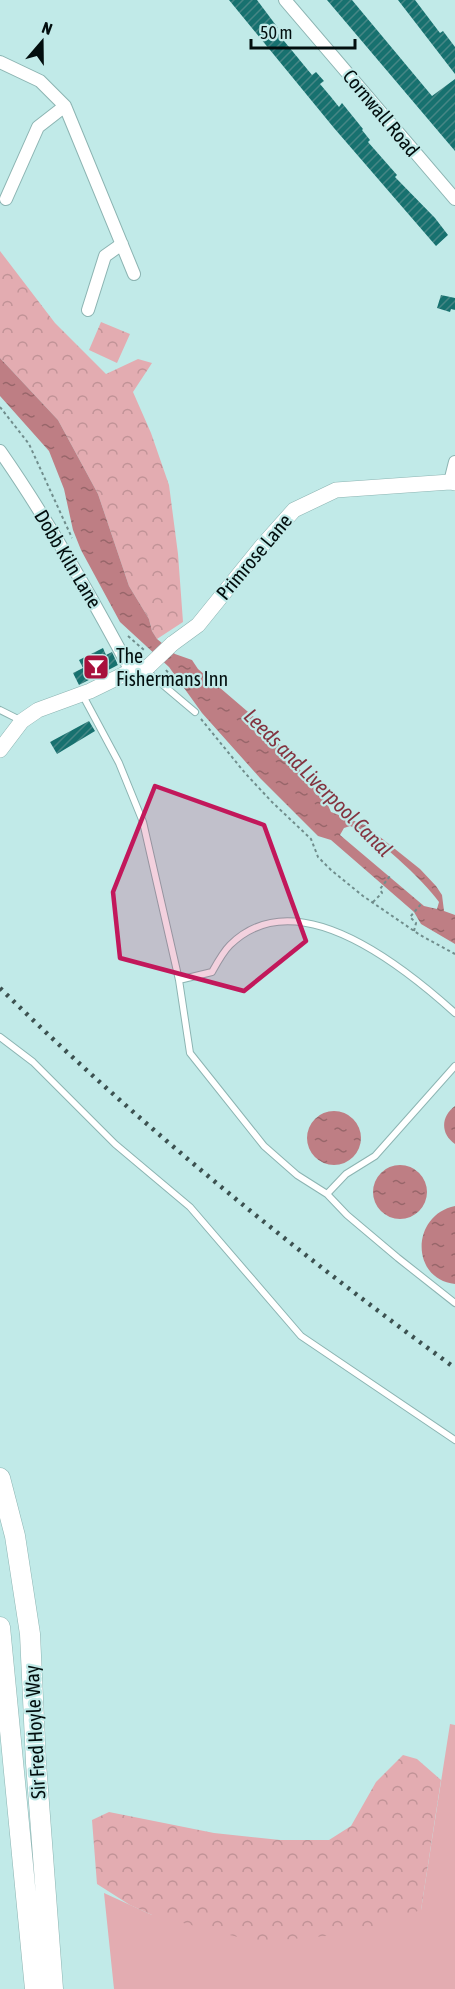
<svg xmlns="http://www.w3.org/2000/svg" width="455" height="1989" font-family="'Asap Condensed',sans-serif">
<defs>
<pattern id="forest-crowns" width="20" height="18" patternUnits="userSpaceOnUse" patternTransform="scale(1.5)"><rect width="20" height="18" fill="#e3acb1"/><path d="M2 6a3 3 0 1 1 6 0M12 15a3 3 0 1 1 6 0" fill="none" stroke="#c19397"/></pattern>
<pattern id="water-ripples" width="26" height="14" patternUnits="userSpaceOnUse" patternTransform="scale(1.5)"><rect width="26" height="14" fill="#be7e84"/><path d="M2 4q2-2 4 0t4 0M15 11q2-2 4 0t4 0" fill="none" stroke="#98666a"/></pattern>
<pattern id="building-hatch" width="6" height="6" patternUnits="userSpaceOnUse" patternTransform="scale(1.5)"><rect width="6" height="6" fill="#17716f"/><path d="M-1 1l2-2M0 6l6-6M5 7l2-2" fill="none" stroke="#468685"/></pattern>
</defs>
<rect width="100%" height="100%" fill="#c1eae8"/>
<!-- grass -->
<path fill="#e3acb1" d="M 450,1724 L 455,1725 L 455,1989 L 114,1989 L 104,1893 L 152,1915 L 421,1910 Z"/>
<!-- forest -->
<path fill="url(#forest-crowns)" d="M 0,251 L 55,323 L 106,374 L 138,359 L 152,363 L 133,392 L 151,433 L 169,485 L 178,554 L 183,622 L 157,639 L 152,631 L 149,619 L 129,586 L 98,494 L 58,420 L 0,358 Z
M 101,322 L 130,334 L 117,363 L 89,350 Z
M 403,1755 L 417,1759 L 441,1780 L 421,1910 L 349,1934 L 257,1942 L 152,1915 L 130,1905 L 97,1884 L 92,1820 L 109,1812 L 214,1833 L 280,1840 L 329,1840 L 351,1826 L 376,1782 Z"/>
<!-- water -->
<path fill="url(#water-ripples)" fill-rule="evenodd" d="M 0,358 L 58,420 L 98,494 L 129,586 L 149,619 L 152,631 L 157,639 L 175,654 L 192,660 L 198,669 L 261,723 L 326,801 L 331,812 L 365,825 L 420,869 L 436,886 L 442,895 L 444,911 L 455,915 L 455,944 L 421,924 L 414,912 L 331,840 L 318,836 L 260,778 L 202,713 L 169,667 L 120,622 L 81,550 L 73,530 L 64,489 L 49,451 L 0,396 ZM 350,826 C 374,833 424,881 439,902 L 437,909 L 424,906 L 340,835 L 344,828 Z
M 455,1106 L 455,1144 C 440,1134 441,1116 455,1106 Z
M307 1138a27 27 0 1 1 54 0a27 27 0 1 1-54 0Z
M373 1192a27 27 0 1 1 54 0a27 27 0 1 1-54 0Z
M 455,1206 L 455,1284 C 410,1279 411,1215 455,1206 Z"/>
<!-- building -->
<path fill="url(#building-hatch)" d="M 229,0 L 257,0 L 278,28 L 275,30 L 312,75 L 316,72 L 324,81 L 320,84 L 331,97 L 339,107 L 342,103 L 363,129 L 362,130 L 370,140 L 368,142 L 397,175 L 395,177 L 435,218 L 448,235 L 436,246 L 334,128 Z
M 327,0 L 352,0 L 432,96 L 455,79 L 455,151 Z
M 398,0 L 415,0 L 440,33 L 443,31 L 455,47 L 455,74 Z
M 441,295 L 455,298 L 455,310 L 451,309 L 450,312 L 437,308 Z
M 103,648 L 106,655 L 112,652 L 118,665 L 79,685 L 73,673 L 83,668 L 79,660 Z
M 89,721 L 95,731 L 57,754 L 50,742 Z"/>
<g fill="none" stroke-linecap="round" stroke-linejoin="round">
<defs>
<path id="service" d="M 144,669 L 195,712
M 82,694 L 119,763 L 143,822 L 179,980 L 190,1053 L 264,1146 L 297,1175 L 327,1194 L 347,1215 L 398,1258 L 455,1303
M 0,710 L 22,721
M 179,980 L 212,972 C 217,963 223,952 230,945 C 297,879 404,967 455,1013
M 0,1037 L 33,1062 L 115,1144 L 190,1207 L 301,1336 L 455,1440
M 327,1194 L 346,1174 L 375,1156 L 455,1066"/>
<path id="minor" d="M 285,0 L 455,199
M 0,62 L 40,81 L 65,106 L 134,274
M 6,199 L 38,127 L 65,106
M 88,310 L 105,256 L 122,244
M 0,451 C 49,521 91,596 131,671
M 450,482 L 455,462"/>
<path id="tertiary" d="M 172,644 L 198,625 L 262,546 L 294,510 L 336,490 L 450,482 L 455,483
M 0,750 L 22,721 L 38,710 L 90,691 L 131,671 L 149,666"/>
<path id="trunk" d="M 0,1478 L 15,1536 L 30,1634 L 36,1763 L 53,1989
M 0,1627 L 35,1989"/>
</defs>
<!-- service casing -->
<use href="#service" stroke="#8cb4b2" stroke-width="8"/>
<!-- minor casing -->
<use href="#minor" stroke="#8cb4b2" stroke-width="14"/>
<!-- tertiary casing -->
<use href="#tertiary" stroke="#8cb4b2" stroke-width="16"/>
<!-- trunk casing -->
<use href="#trunk" stroke="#8cb4b2" stroke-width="21"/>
<!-- path -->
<path stroke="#708d8c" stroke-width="2" stroke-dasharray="3 3" stroke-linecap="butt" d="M 0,407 L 29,444 L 72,538
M 128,636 L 144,650
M 166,670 L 174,680
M 201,719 L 245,773 L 272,802 L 311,839 L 318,857 L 331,870 L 363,896 L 420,935 L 455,954
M 373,902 L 382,893 L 380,889 L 390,876
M 414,931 L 416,923 L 410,917 L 422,903"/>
<!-- service -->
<use href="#service" stroke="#fff" stroke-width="6"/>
<!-- minor -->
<use href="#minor" stroke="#fff" stroke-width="12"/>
<!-- tertiary -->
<use href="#tertiary" stroke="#fff" stroke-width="15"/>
<!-- trunk -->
<use href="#trunk" stroke="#fff" stroke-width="20"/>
<!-- rail -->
<path stroke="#3c5150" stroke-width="4.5" stroke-dasharray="3 6" stroke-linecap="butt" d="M 0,988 C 141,1127 295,1251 455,1368"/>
<defs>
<path id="tertiary-bridge" d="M 149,666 L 172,644"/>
</defs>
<!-- tertiary-bridge casing -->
<use href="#tertiary-bridge" stroke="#8cb4b2" stroke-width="16" stroke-linecap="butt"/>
<!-- tertiary-bridge -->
<use href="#tertiary-bridge" stroke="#fff" stroke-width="15"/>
</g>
<!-- marked area -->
<path fill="#c2185b" fill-opacity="0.2" stroke="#c2185b" stroke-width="4.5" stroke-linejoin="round" d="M 155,786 L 264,825 L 306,941 L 244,991 L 120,958 L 113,892 Z"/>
<!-- icons -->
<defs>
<symbol id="bar-square" viewBox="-11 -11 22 22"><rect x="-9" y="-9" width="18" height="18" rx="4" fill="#a8103c" stroke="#c1eae8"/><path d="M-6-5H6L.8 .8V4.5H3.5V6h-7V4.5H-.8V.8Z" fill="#fff"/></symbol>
</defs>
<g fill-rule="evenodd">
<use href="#bar-square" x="81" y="652" width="30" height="30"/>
</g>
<g text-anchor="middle" stroke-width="4.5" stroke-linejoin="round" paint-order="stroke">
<!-- street labels -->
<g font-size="20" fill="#020e0e" stroke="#c1eae8">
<text transform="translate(381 113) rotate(50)" y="7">Cornwall Road</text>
<text transform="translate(254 557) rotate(-50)" y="7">Primrose Lane</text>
<text transform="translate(68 559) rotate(59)" y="7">Dobb Kiln Lane</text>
<text transform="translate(35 1732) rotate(-93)" y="7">Sir Fred Hoyle Way</text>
</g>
<!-- poi labels -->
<g font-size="20" fill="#020e0e" stroke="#c1eae8" text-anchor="start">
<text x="116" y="663">The<tspan x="116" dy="23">Fishermans Inn</tspan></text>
</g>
<!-- water labels -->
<g font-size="21" font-style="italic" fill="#833440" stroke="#c1eae8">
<text transform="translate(318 783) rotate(45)" y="7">Leeds and Liverpool Canal</text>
</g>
</g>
<!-- north arrow -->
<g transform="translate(42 42) rotate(20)" stroke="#c1eae8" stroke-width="4.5" paint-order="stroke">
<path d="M0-4.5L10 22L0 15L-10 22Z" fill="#020e0e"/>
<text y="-9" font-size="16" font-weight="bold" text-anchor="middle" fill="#020e0e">N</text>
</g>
<!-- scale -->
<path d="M251 39v9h104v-9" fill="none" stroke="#020e0e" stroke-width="3"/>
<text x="260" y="39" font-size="18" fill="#020e0e" stroke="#c1eae8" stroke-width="4.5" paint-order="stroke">50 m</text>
</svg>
